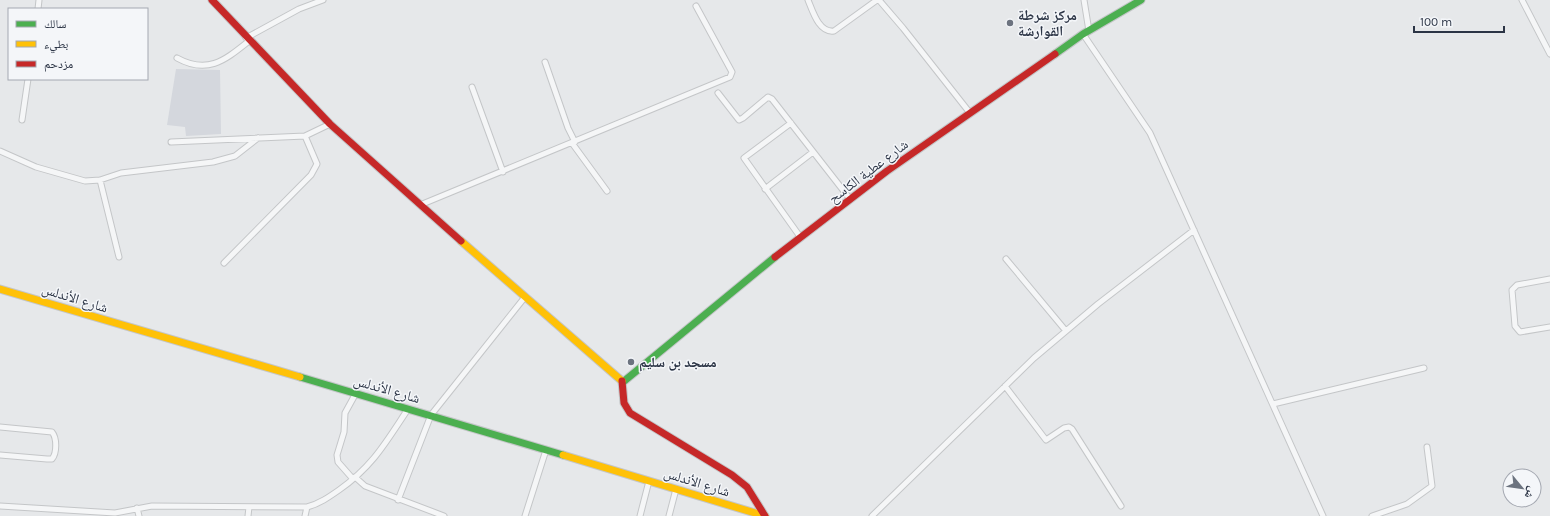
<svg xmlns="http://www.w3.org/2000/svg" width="1550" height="516" font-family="Karla,'Noto Naskh Arabic',sans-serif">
<rect width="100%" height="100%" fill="#e6e8ea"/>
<!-- built -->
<path fill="#d4d7dd" d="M 176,69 L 220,70 L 221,134 L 186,136 L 185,127 L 167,125 Z"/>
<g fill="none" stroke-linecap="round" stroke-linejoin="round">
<defs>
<path id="street" d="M 808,0 C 813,12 819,33 834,31 L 877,0
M 879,0 L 903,28 L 970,113
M 1084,0 L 1089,31
M 1522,0 L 1550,54
M 38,9 L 39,0
M 1083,34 L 1150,133 L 1323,516
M 246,38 L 299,9 L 323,0
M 177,58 C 208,75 225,60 249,41
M 545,62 L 568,128 L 575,142
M 472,87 L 503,172
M 718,93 L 739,120 L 743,118 L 768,97 L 772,99 L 850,199
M 22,120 L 28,79
M 791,123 L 744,158 L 801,238
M 171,142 L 305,136 L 330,124
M 572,143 L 607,191
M 0,151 L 36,167 L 85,181 L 100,180 L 121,173 L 213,162 L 235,156 L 258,138
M 100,180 L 119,257
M 765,189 L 813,152
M 420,205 L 730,77 L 732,72 L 696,6
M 1006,259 L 1066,331
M 224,263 L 311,175 L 317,164 L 305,136
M 1550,279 L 1517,285 L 1512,290 L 1515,326 L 1520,332 L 1550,327
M 1005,386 L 1046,440 L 1064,428 L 1069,427 L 1072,429 L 1121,506
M 1273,404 L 1424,368
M 0,427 L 52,432 C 57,438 57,453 52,459 L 47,459 L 0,455
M 355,477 L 365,486 L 444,516
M 353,479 L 338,462 L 337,455 L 344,432 L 345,413 L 356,393
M 398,500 L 431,415 L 525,297
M 0,506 L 115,513 L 152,506 L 307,507 C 319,504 329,497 339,490 C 373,466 386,442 408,409
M 137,508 L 139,516
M 248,516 L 249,507
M 305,516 L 307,507
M 525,516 L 546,450
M 640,516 L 649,481
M 669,516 L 676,489
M 872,516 L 1034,358 L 1098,304 L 1194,230
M 1372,516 L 1407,504 L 1432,486 L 1427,447"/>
<path id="fast" d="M 1055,54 L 1083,34 L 1141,0
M 300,377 L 563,455
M 623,382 L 775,257"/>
<path id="slow" d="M 461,241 L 622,381
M 0,289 L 300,377
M 563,455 L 765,516"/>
<path id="jam" d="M 212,0 L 330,124 L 461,241
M 775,257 L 887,171 L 1055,54
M 622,381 L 624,403 L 630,413 L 732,475 L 747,487 L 765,516"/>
</defs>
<!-- street casing -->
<use href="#street" stroke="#c4c6c8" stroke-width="7"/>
<!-- fast casing -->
<use href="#fast" stroke="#c4c6c8" stroke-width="9"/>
<!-- slow casing -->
<use href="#slow" stroke="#c4c6c8" stroke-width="9"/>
<!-- jam casing -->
<use href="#jam" stroke="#c4c6c8" stroke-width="9"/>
<!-- street -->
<use href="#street" stroke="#f5f6f7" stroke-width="5"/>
<!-- fast -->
<use href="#fast" stroke="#4caf50" stroke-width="7"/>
<!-- slow -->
<use href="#slow" stroke="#ffc107" stroke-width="7"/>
<!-- jam -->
<use href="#jam" stroke="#c62828" stroke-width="7"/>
</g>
<!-- markers -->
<g fill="#6c737f" stroke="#f4f6f9" stroke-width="1.5">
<circle cx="1010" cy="23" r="4"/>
<circle cx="631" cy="362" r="4"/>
</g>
<g text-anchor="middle" stroke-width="3" stroke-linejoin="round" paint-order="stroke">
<!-- poi labels -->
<g font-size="14" font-weight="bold" fill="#2b3445" stroke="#f4f6f9" text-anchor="start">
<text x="1018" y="20">مركز شرطة<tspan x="1018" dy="16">القوارشة</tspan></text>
<text x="639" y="367">مسجد بن سليم</text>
</g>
<!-- street labels -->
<g font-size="14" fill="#2b3445" stroke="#f4f6f9">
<text transform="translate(868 171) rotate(-37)" y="5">شارع عطية الكاسح</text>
<text transform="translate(75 298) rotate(17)" y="5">شارع الأندلس</text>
<text transform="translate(387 389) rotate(16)" y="5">شارع الأندلس</text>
<text transform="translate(697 482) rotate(17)" y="5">شارع الأندلس</text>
</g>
</g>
<!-- legend -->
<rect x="8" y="8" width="140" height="72" fill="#f4f6f9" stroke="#a4a8b1"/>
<rect x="16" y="21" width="20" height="6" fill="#4caf50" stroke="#a4a8b1"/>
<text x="44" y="28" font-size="12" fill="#2b3445">سالك</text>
<rect x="16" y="41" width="20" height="6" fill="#ffc107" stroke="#a4a8b1"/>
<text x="44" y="48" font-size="12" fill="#2b3445">بطيء</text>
<rect x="16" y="61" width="20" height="6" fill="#c62828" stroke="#a4a8b1"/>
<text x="44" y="68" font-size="12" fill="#2b3445">مزدحم</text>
<!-- north arrow -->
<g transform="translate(1522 488) rotate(119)"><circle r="19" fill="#f4f6f9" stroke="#a4a8b1"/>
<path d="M0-3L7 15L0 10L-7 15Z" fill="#6c737f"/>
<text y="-6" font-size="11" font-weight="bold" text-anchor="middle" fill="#2b3445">ش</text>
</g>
<!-- scale -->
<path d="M1414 26v6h90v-6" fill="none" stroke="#2b3445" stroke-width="2"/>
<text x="1420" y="26" font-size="12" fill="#2b3445" stroke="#f4f6f9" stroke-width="3" paint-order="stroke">100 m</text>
</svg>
